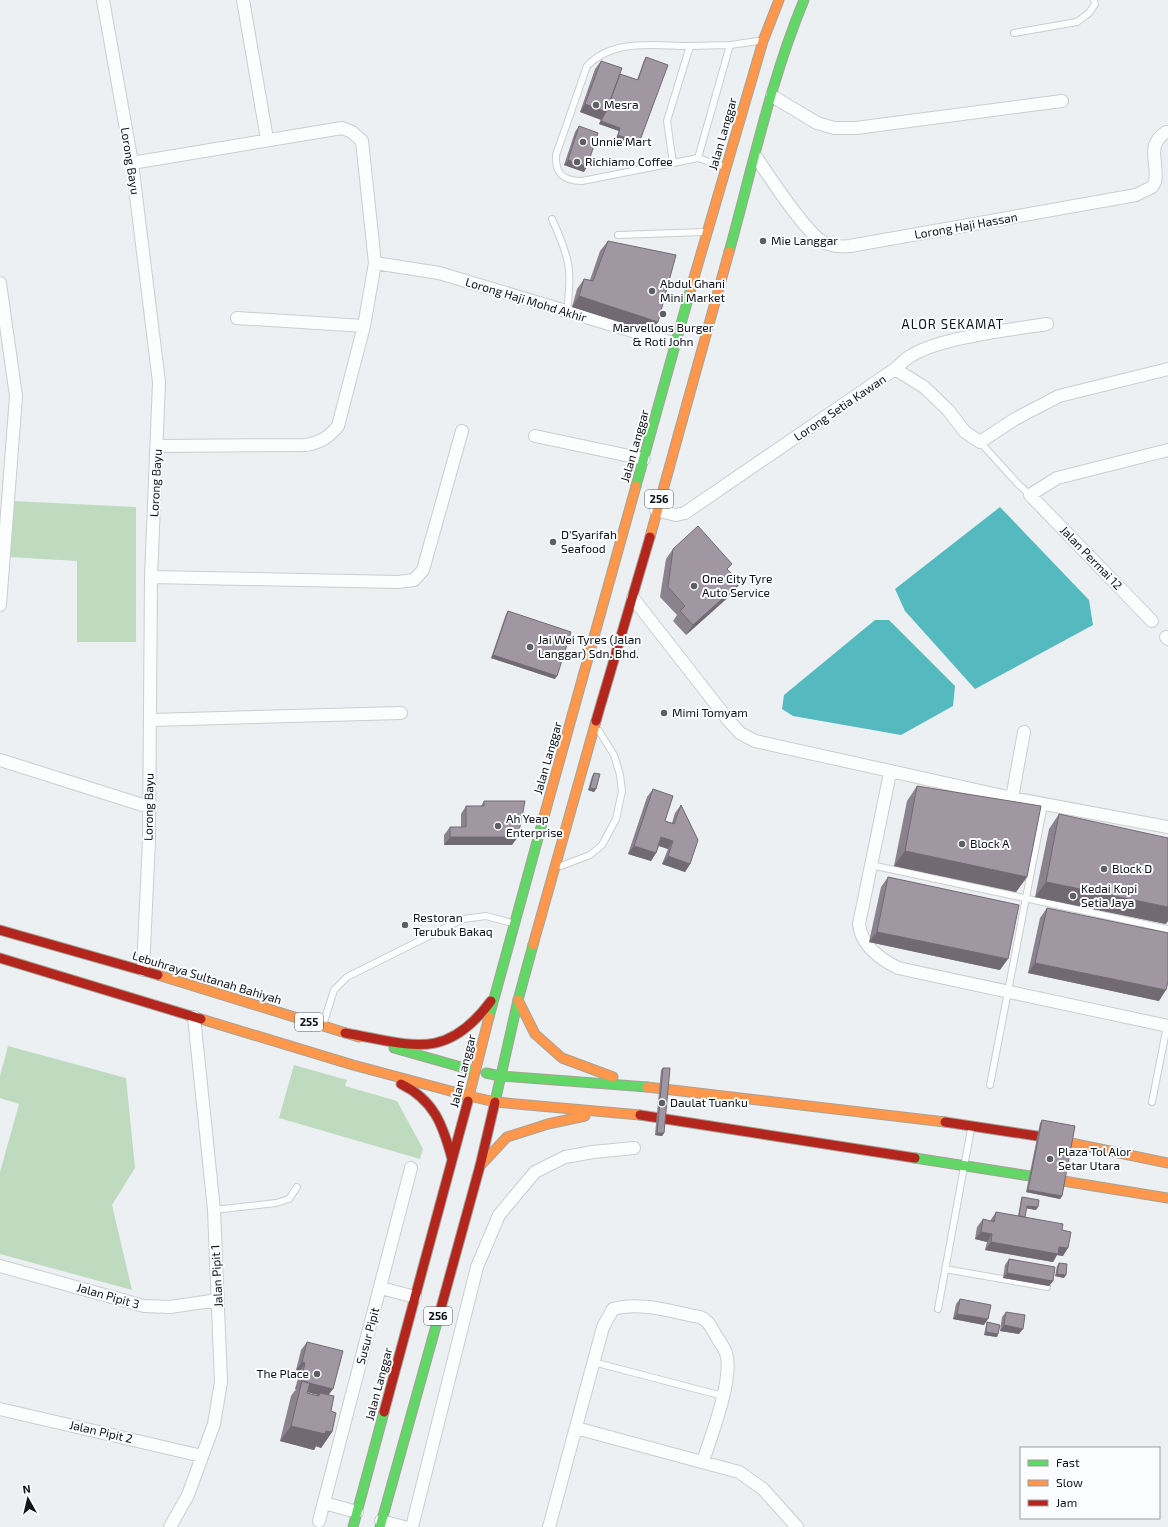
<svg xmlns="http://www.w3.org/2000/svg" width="1168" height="1527" font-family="'Exo 2',sans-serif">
<rect width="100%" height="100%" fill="#edf0f3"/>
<!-- green -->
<path fill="#bedbc0" d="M 13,501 L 136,507 L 136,642 L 77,642 L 77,561 L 9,557 Z
M 8,1046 L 126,1078 L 135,1168 L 112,1205 L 132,1290 L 0,1254 L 0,1172 L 19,1104 L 0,1098 L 0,1076 Z
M 294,1065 L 347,1080 L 345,1086 L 397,1101 L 423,1149 L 420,1159 L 279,1118 Z"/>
<!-- water -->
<path fill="#55bac0" d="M 1000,507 L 1089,600 L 1093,625 L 975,689 L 905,611 L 895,589 Z
M 875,620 L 889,620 L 955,686 L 953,706 L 901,735 L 793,716 L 782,709 L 784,695 Z"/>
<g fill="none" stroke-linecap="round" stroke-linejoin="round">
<defs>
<path id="lane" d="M 1014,33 L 1077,22 L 1089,13 L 1095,4 L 1094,0
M 698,158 L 730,45
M 673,163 L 582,181 C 563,181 555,173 556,155 L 587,66 C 613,38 654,46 690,46
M 722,166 L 698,158 L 673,163 L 667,121 L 690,46 L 730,45 L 758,41
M 552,219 C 557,230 562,241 565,252 C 572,271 569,292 567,312
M 618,235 L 704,232
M 980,442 L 1018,484 L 1030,495
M 871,865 L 1168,929
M 561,866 L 590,855 L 602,845 L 616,819 L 622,791 L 620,775 L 614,755 L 599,731
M 323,1025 L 334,990 L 347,977 L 463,919 L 486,916 L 512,923
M 990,1085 L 1044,804
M 1152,1102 L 1167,1026
M 214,1210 L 276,1203 L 289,1199 L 297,1187
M 945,1269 L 1047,1287
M 938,1309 L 971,1129
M 593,1362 L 723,1396"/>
<path id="street" d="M 103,0 L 132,163 L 159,382 L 151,577 L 149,840 L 143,970
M 243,0 L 267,139
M 772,96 L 817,123 L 834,128 L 856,128 L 1062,101
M 756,157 C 769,176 805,232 823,242 C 831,246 841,247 850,246 L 1136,195 L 1152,187 L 1155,182 C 1159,162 1145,146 1166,132
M 132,163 L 342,128 L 352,132 L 362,141 L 375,263 L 364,326 L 338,426 C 328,438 321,442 306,445 L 157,446
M 375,263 L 439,273 L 676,344
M 0,283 L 16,396 L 0,605
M 237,318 L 364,326
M 895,369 C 900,365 904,360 909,357 C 939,337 1011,330 1047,324
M 535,436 L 644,459
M 656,510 L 676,515 L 685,513 L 895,369 L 924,387 L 948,410 L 965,432 L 980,442 L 1015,419 L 1059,396 L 1168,369
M 151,577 L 398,582 L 414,580 L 423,570 L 462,431
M 633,598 L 729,721 L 740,733 L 755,741 L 1012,798 L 1168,827
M 1152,621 L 1030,495 L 1057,478 L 1168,450
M 1166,637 L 1168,639
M 151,720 L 401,713
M 0,760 L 149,807
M 890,773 L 859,924 C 861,945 880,959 898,968 L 1168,1026
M 1012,798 L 1024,732
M 0,1266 L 144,1306 L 170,1307 L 218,1300
M 381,1288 L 415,1297
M 0,1409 L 202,1456
M 576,1428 L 739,1472 L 763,1489 L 797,1527
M 324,1503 L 357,1512
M 319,1521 L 411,1168
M 381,1521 L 404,1527
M 170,1527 L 188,1495 L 214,1424 L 221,1382 L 214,1210 L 194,1017
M 412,1527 L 477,1267 L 499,1215 L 535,1172 L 565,1157 L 593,1152 L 634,1148
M 549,1527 L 603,1327 L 613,1309 C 640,1301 672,1312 700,1317 C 708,1320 711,1327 715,1334 C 719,1341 724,1347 726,1353 C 734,1377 711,1437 703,1461"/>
<path id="fast" d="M 729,252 C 752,169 771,79 804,0
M 636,486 L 691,288
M 489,1017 L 543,820
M 394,1048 L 475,1071
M 486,1073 L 500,1076 L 647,1087
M 495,1102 L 518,1000 L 533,945
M 915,1158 L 1030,1176
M 353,1527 L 384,1412
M 380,1527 L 439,1315"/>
<path id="slow" d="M 691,288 L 763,41 L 779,0
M 650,537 L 729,252
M 543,820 L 636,486
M 533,945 L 596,721
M 158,975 L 359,1037
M 518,1000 L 535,1034 L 562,1058 L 613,1077
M 489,1017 L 469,1096 L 495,1102 L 640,1115
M 201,1019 L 353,1065 L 469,1096 L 468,1101
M 647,1087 L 945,1122
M 1071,1143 L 1168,1163
M 480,1166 L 507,1137 L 548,1124 L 585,1116
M 1063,1181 L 1168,1198"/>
<path id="jam" d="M 596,721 L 650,537
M 0,930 L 158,975
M 0,958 L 201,1019
M 345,1033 C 410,1044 445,1063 491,1001
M 401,1084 C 434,1100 443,1125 452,1159
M 640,1115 L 915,1158
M 945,1122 L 1037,1136
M 439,1315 L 480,1166 L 495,1102
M 384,1412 L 468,1101"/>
</defs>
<!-- lane casing -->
<use href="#lane" stroke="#cbcdd0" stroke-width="8"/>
<!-- street casing -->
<use href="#street" stroke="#cbcdd0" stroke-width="14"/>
<!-- fast casing -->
<use href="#fast" stroke="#a4a297" stroke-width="11"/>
<!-- slow casing -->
<use href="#slow" stroke="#a4a297" stroke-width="11"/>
<!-- jam casing -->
<use href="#jam" stroke="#a4a297" stroke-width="11"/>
<!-- lane -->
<use href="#lane" stroke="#fcfdfd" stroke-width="6"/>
<!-- street -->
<use href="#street" stroke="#fcfdfd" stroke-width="12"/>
<!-- fast -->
<use href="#fast" stroke="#63d668" stroke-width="9"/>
<!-- slow -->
<use href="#slow" stroke="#ff974d" stroke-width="9"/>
<!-- jam -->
<use href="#jam" stroke="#b3261e" stroke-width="9"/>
</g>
<!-- wall -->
<path fill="#8a828c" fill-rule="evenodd" d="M 646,57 L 639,143 L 637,146 L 616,138 L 619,131 L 599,124 L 601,119 L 580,112 L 595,69 L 601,61 L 620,74 L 637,80 L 644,60 Z
M 579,126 L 584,172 L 564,165 L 575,132 Z
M 608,241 L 658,322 L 651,332 L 572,307 L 577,289 L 584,279 L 590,280 L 600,251 Z
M 673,549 L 728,570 L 740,583 L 733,593 L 686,635 L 673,621 L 677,615 L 660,597 L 666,559 Z
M 508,611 L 555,679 L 491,658 L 506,614 Z
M 594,773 L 596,789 L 594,792 L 588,790 L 592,776 Z
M 917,786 L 1027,877 L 1016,892 L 894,866 L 907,801 Z
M 653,789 L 665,821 L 672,823 L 675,813 L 681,805 L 690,864 L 685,872 L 662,864 L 668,849 L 659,846 L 656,853 L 651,861 L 628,854 L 647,797 Z
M 484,801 L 512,845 L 444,845 L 444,835 L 450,827 L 461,827 L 461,814 L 466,806 L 481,806 Z
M 1059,814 L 1166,924 L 1035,897 L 1049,829 Z
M 888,877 L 1000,970 L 869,942 L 881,887 Z
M 1047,908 L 1159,1001 L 1028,973 L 1040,918 Z
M 663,1068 L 664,1133 L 662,1136 L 655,1135 L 661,1070 Z
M 1042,1120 L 1062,1196 L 1060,1199 L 1026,1192 L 1040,1123 Z
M 1022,1197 L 1036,1210 L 1026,1208 L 1025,1217 L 1062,1230 L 1063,1256 L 1057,1255 L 1053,1262 L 985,1250 L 987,1242 L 975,1239 L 977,1227 L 983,1219 L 990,1221 L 996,1212 L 1018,1216 L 1021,1200 Z
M 1009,1259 L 1053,1281 L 1049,1286 L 1003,1278 L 1005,1265 Z
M 1059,1263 L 1064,1278 L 1055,1276 L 1057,1266 Z
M 960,1299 L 984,1325 L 953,1319 L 956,1304 Z
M 1006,1312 L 1019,1334 L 1000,1331 L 1002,1317 Z
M 987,1322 L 998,1334 L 997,1337 L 984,1335 L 986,1325 Z
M 307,1342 L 329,1395 L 331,1411 L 332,1432 L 321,1448 L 316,1446 L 314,1450 L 280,1441 L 291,1396 L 296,1389 L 295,1389 L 300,1371 L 296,1370 L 301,1350 ZM 308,1392 L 318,1395 L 317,1396 L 307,1393 Z"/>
<!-- shaded-wall -->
<path fill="#716a72" d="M 585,104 L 606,112 L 601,120 L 580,112 Z
M 601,121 L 620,128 L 619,131 L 599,124 Z
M 618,135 L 639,143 L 637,146 L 616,138 Z
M 568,160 L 587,167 L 584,172 L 564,165 Z
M 579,296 L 658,322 L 651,332 L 572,307 Z
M 740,583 L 733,593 L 686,635 L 693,625 Z
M 493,655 L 557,676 L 555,679 L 491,658 Z
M 590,788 L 596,789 L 594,792 L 588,790 Z
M 450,837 L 518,837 L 512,845 L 444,845 Z
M 661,837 L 673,841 L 668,849 L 656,845 Z
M 634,846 L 656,853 L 651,861 L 628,854 Z
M 905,851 L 1027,877 L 1016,892 L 894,866 Z
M 668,856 L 690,864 L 685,872 L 662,864 Z
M 1046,882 L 1168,907 L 1168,921 L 1166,924 L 1035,897 Z
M 877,932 L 1008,959 L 1000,970 L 869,942 Z
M 1035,963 L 1166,990 L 1159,1001 L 1028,973 Z
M 657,1133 L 664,1133 L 662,1136 L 655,1135 Z
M 1028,1190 L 1062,1196 L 1060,1199 L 1026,1192 Z
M 1027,1206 L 1038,1207 L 1036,1210 L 1025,1208 Z
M 981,1232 L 992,1234 L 987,1242 L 975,1239 Z
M 991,1242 L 1059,1247 L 1068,1248 L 1063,1256 L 1057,1255 L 1053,1262 L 985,1250 Z
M 1007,1273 L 1053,1281 L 1049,1286 L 1003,1278 Z
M 1057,1274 L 1066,1275 L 1064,1278 L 1055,1276 Z
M 957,1314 L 988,1319 L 984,1325 L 953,1319 Z
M 1004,1325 L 1023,1329 L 1019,1334 L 1000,1331 Z
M 986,1332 L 998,1334 L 997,1337 L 984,1335 Z
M 302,1362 L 305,1363 L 300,1371 L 296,1370 Z
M 301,1381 L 296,1389 L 295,1389 Z
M 302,1381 L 333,1389 L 327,1397 L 320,1393 L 318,1395 L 299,1390 Z
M 291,1426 L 326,1431 L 332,1432 L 321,1448 L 316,1446 L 314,1450 L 280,1441 Z"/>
<!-- building -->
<path fill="#a197a3" stroke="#716a72" d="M 646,57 L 668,65 L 639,143 L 618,135 L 620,128 L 601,121 L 603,117 L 606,112 L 620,74 L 638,80 Z
M 601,61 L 622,68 L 606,112 L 585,104 Z
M 579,126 L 598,133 L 587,167 L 568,160 Z
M 608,241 L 676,255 L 658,322 L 579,296 L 584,279 L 593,281 Z
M 698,526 L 732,564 L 727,569 L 740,583 L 693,625 L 680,611 L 685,606 L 668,587 L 673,549 Z
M 508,611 L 571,632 L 557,676 L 493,655 Z
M 594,773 L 600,774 L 596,789 L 590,788 Z
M 917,786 L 1041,806 L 1027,877 L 905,851 Z
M 653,789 L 673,796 L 665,821 L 674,824 L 681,805 L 698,840 L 690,864 L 668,856 L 673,841 L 661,837 L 656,853 L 634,846 Z
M 484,801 L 525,801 L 518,837 L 450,837 L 450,827 L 466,827 L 466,806 L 484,806 Z
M 1059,814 L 1168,838 L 1168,907 L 1046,882 Z
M 888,877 L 1019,905 L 1008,959 L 877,932 Z
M 1047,908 L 1168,933 L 1168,982 L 1166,990 L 1035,963 Z
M 663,1068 L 670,1068 L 664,1133 L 657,1133 Z
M 1042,1120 L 1075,1126 L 1062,1196 L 1028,1190 Z
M 1022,1197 L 1039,1200 L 1038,1207 L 1027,1206 L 1025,1217 L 1019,1216 Z
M 996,1212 L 1063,1224 L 1062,1230 L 1071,1232 L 1068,1248 L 1059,1247 L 1058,1254 L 991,1242 L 992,1234 L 981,1232 L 983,1219 L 994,1222 Z
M 1009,1259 L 1055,1267 L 1053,1281 L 1007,1273 Z
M 1059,1263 L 1067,1264 L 1066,1275 L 1057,1274 Z
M 960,1299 L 991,1305 L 988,1319 L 957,1314 Z
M 1006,1312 L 1025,1315 L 1023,1329 L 1004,1325 Z
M 987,1322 L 1000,1325 L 998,1334 L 986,1332 Z
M 307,1342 L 343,1351 L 333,1389 L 301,1381 L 305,1363 L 302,1362 Z
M 302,1381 L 310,1383 L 307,1393 L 319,1396 L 320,1393 L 334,1396 L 331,1411 L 336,1413 L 332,1432 L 326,1431 L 325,1434 L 291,1426 Z"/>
<!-- markers -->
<g fill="#5d6062" stroke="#fafcff" stroke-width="1.5">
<circle cx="596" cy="105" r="4"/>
<circle cx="583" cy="142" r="4"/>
<circle cx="577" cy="162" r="4"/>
<circle cx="763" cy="241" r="4"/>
<circle cx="652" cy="291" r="4"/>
<circle cx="663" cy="314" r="4"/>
<circle cx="553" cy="542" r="4"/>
<circle cx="694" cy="586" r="4"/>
<circle cx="530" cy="647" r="4"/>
<circle cx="664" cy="713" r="4"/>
<circle cx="498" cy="826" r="4"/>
<circle cx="962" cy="844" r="4"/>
<circle cx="1104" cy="869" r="4"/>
<circle cx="1073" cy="896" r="4"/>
<circle cx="405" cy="925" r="4"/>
<circle cx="662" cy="1103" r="4"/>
<circle cx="1050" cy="1159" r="4"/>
<circle cx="317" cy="1374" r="4"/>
</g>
<g text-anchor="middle" stroke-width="4" stroke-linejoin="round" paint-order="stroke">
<!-- shield labels -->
<g fill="#fafcff" stroke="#56585a" stroke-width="1">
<rect x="645" y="490" width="28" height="18" rx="3"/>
<rect x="295" y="1013" width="28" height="18" rx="3"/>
<rect x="424" y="1307" width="28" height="18" rx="3"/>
</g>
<g font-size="11" font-weight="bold" fill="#101214">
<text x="659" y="503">256</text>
<text x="309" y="1026">255</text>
<text x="438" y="1320">256</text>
</g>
<!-- poi labels -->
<g font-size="12" fill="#101214" stroke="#fafcff" text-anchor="start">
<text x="604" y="109">Mesra</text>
<text x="591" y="146">Unnie Mart</text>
<text x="585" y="166">Richiamo Coffee</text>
<text x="771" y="245">Mie Langgar</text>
<text x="660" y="288">Abdul Ghani<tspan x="660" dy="14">Mini Market</tspan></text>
<text x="663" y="332" text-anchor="middle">Marvellous Burger<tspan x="663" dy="14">&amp; Roti John</tspan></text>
<text x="561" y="539">D'Syarifah<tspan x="561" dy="14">Seafood</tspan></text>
<text x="702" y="583">One City Tyre<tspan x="702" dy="14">Auto Service</tspan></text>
<text x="538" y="644">Jai Wei Tyres (Jalan<tspan x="538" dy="14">Langgar) Sdn. Bhd.</tspan></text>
<text x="672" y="717">Mimi Tomyam</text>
<text x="506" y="823">Ah Yeap<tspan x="506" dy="14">Enterprise</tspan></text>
<text x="970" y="848">Block A</text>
<text x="1112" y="873">Block D</text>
<text x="1081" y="893">Kedai Kopi<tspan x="1081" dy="14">Setia Jaya</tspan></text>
<text x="413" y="922">Restoran<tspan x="413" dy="14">Terubuk Bakaq</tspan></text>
<text x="670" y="1107">Daulat Tuanku</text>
<text x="1058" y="1156">Plaza Tol Alor<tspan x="1058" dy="14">Setar Utara</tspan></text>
<text x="309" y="1378" text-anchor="end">The Place</text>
</g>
<!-- street labels -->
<g font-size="12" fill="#101214" stroke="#fafcff">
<text transform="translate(723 134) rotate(-74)" y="4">Jalan Langgar</text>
<text transform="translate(130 161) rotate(81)" y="4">Lorong Bayu</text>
<text transform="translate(966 226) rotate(-10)" y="4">Lorong Haji Hassan</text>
<text transform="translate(526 300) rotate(17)" y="4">Lorong Haji Mohd Akhir</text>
<text transform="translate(840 408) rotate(-34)" y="4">Lorong Setia Kawan</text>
<text transform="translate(635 446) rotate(-74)" y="4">Jalan Langgar</text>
<text transform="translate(156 483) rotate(-87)" y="4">Lorong Bayu</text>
<text transform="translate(1091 558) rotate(46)" y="4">Jalan Permai 12</text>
<text transform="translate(548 758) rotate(-74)" y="4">Jalan Langgar</text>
<text transform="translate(149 807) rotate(-89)" y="4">Lorong Bayu</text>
<text transform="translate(207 978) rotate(17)" y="4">Lebuhraya Sultanah Bahiyah</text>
<text transform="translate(463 1071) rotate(-76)" y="4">Jalan Langgar</text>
<text transform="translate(217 1276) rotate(-93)" y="4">Jalan Pipit 1</text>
<text transform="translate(108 1296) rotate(16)" y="4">Jalan Pipit 3</text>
<text transform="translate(368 1336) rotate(-75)" y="4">Susur Pipit</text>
<text transform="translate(379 1384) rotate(-75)" y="4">Jalan Langgar</text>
<text transform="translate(101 1432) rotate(13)" y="4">Jalan Pipit 2</text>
</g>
<!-- neighbourhood labels -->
<g font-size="13" letter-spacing="1" fill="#101214" stroke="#fafcff">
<text x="953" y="329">ALOR SEKAMAT</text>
</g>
</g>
<!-- legend -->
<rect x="1020" y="1447" width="140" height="72" fill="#fafcff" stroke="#9c9ea1"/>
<rect x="1028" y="1460" width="20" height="6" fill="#63d668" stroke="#9c9ea1"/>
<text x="1056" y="1467" font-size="12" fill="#101214">Fast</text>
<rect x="1028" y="1480" width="20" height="6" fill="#ff974d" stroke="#9c9ea1"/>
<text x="1056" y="1487" font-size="12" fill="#101214">Slow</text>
<rect x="1028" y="1500" width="20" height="6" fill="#b3261e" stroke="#9c9ea1"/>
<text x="1056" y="1507" font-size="12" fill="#101214">Jam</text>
<!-- north arrow -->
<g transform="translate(28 1499) rotate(352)" stroke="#fafcff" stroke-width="3" paint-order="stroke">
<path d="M0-3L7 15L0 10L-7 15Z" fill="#101214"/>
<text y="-6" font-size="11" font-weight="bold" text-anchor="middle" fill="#101214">N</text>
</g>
</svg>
